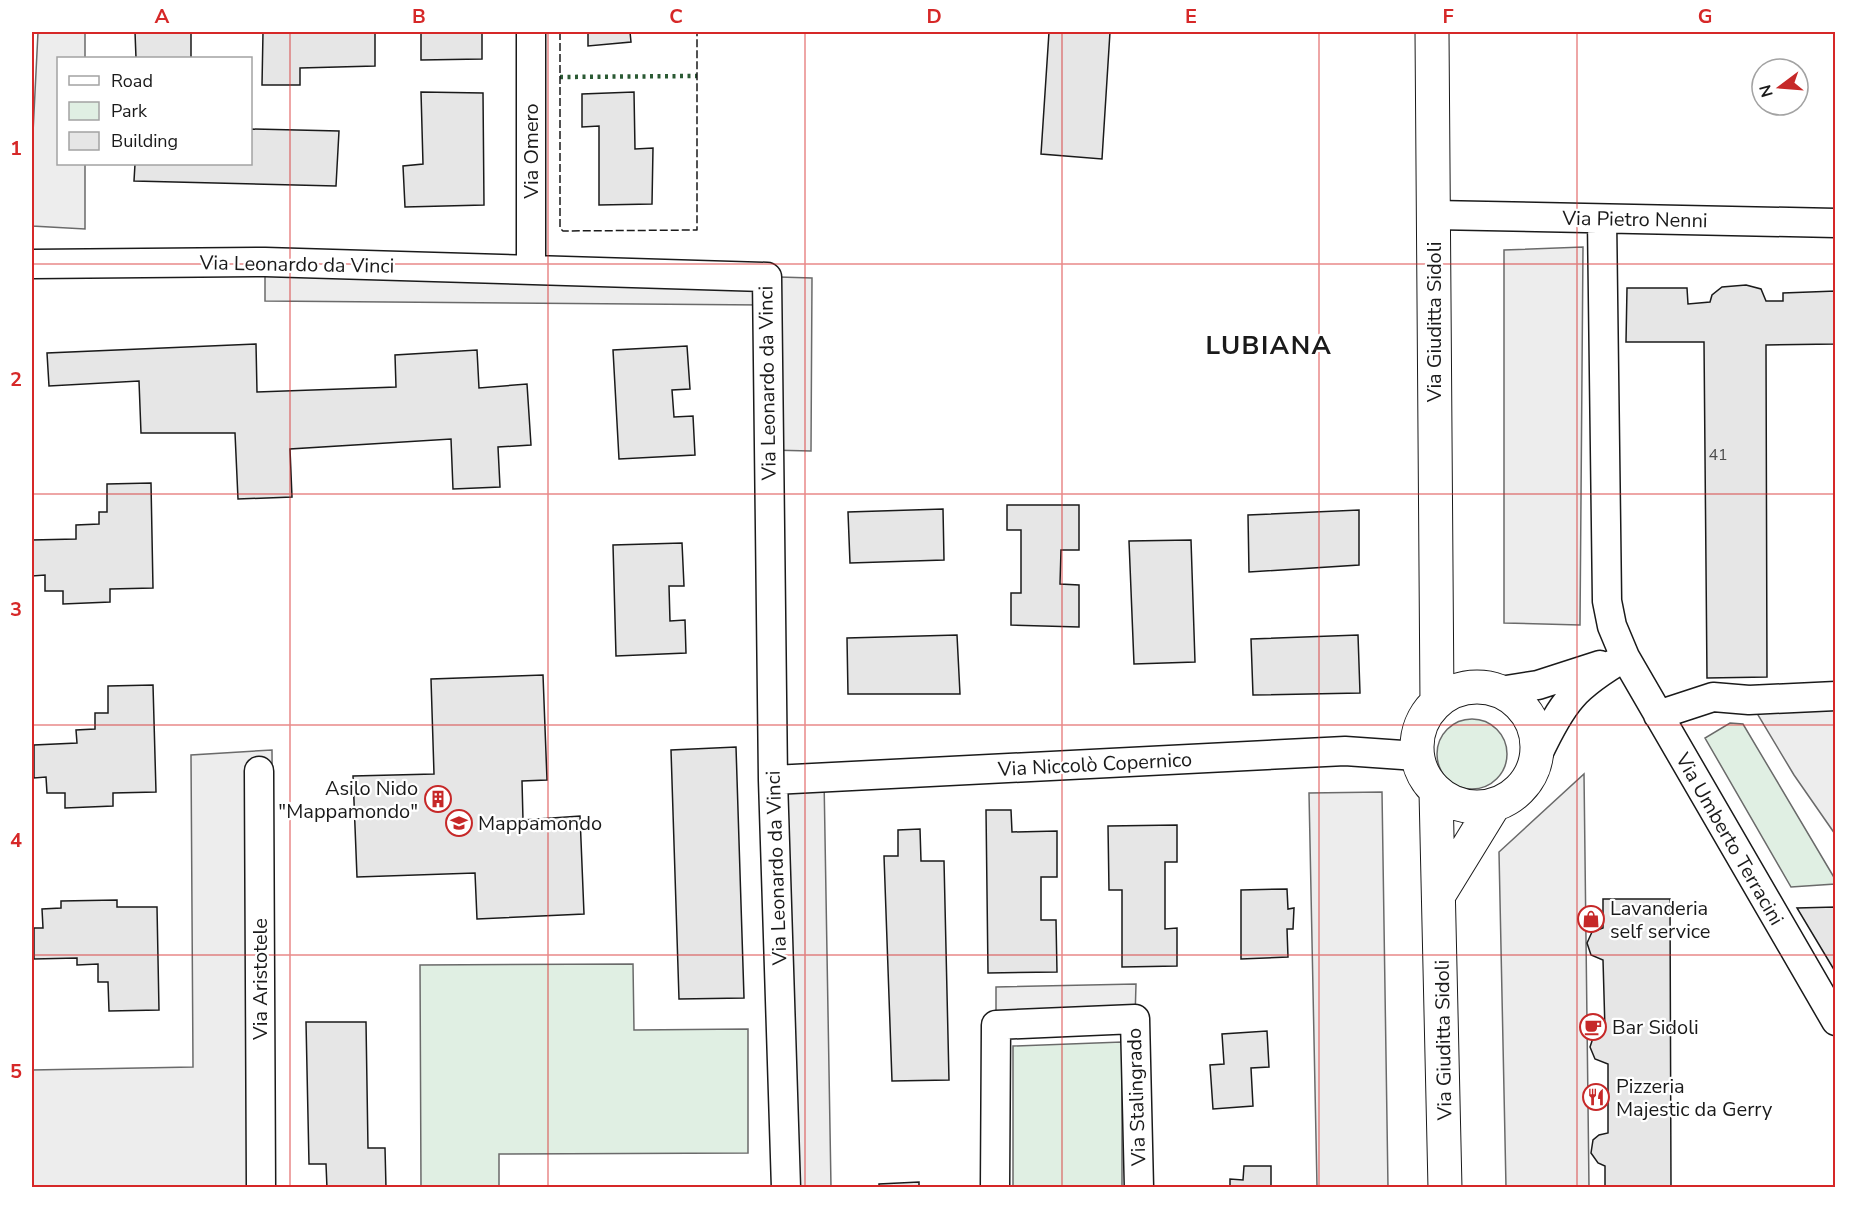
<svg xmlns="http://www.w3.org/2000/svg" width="1867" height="1219" font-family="'Nunito Sans',sans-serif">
<rect width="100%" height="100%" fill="#fff"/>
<!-- green -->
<path fill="#e0efe3" stroke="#6a6a6a" stroke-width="1.5" d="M1437 754a35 35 0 1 1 70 0a35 35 0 1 1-70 0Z
M 1730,723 L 1743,724 L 1835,879 L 1835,884 L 1791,887 L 1705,738 Z
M 633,964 L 634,1030 L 748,1029 L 748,1153 L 499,1154 L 499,1187 L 421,1187 L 420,965 Z
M 1122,1042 L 1122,1187 L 1013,1188 L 1013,1046 Z"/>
<!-- parking -->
<path fill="#ededed" stroke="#6a6a6a" stroke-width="1.5" d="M 38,32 L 85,32 L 85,58 L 58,58 L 58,164 L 85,164 L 85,229 L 32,226 L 32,153 Z
M 1583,247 L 1580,625 L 1504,623 L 1504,250 Z
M 265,262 L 812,278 L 811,451 L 769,450 L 767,305 L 265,301 Z
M 1835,696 L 1835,834 L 1794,775 L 1749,700 Z
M 272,750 L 275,1187 L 32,1187 L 32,1070 L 193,1067 L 191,755 Z
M 1584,774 L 1589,1187 L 1506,1187 L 1499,852 Z
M 824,778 L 831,1187 L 786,1187 L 773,780 Z
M 1382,792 L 1388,1187 L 1317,1187 L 1309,793 Z
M 1136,984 L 1135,1019 L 996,1025 L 996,987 Z"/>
<!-- building -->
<path fill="#e6e6e6" stroke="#1a1a1a" stroke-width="1.5" d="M 135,32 L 191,32 L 191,58 L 136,58 Z
M 263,32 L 375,32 L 375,66 L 300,68 L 300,85 L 262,85 Z
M 421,32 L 482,32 L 482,59 L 421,60 Z
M 588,32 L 630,32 L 631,42 L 588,46 Z
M 1049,32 L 1110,32 L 1102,159 L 1041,154 Z
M 421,92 L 483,93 L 484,205 L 405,207 L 403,166 L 423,164 Z
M 634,92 L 635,149 L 653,148 L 652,204 L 599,205 L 599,126 L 582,127 L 582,94 Z
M 250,129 L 339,131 L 336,186 L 134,181 L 135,164 L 250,164 Z
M 1746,285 L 1761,289 L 1766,301 L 1783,301 L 1783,293 L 1836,291 L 1836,344 L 1766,345 L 1767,677 L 1707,678 L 1704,342 L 1626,342 L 1627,288 L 1687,288 L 1688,304 L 1710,302 L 1712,295 L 1722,287 Z
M 256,344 L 257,392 L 396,387 L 395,355 L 477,350 L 479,388 L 527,384 L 531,445 L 498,447 L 500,487 L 453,489 L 451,439 L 290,449 L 292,497 L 238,499 L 235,433 L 141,433 L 139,381 L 49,386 L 47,353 Z
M 687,346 L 690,389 L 672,390 L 674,417 L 693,416 L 695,455 L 619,459 L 613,350 Z
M 151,483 L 153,588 L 110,589 L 110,602 L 63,604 L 63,591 L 45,591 L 45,575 L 32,576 L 32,540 L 76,539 L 76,525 L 99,524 L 99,512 L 107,512 L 107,484 Z
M 1007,505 L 1079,505 L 1079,550 L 1061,550 L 1060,584 L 1079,585 L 1079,627 L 1011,625 L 1011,593 L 1021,593 L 1021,530 L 1007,530 Z
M 943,509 L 944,560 L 850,563 L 848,512 Z
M 1359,510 L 1359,565 L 1249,572 L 1248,515 Z
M 1191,540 L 1195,662 L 1134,664 L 1129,541 Z
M 682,543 L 684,586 L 669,586 L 670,621 L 685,620 L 686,653 L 616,656 L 613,545 Z
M 957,635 L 960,694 L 848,694 L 847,638 Z
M 1358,635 L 1360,693 L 1253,695 L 1251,639 Z
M 543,675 L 547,780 L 522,781 L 523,820 L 580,816 L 584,914 L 477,919 L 475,873 L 357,877 L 353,776 L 434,774 L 431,679 Z
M 153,685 L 156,792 L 113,793 L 113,806 L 65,808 L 65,793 L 47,793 L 46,777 L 34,778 L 34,745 L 77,743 L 76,730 L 95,729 L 95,713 L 108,713 L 108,686 Z
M 736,747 L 744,998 L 679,999 L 671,750 Z
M 986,810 L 1011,810 L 1012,832 L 1057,831 L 1057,877 L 1041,877 L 1041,920 L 1056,920 L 1057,972 L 988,973 Z
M 1177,825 L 1177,862 L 1165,862 L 1165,929 L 1177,928 L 1177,966 L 1122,967 L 1122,890 L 1109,890 L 1108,826 Z
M 920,829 L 921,861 L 944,861 L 949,1080 L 892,1081 L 884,856 L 898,856 L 898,830 Z
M 1287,889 L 1288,909 L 1294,908 L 1293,929 L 1287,929 L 1288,957 L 1241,959 L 1241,890 Z
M 1603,899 L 1670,899 L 1671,1188 L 1605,1188 L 1605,1166 L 1598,1163 L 1591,1153 L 1593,1140 L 1599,1135 L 1608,1133 L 1608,1064 L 1595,1059 L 1590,1047 L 1594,1035 L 1605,1030 L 1603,960 L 1591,955 L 1587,943 L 1592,932 L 1603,928 Z
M 117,900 L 117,907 L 157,907 L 159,1010 L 109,1011 L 108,982 L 98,982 L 98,964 L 77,965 L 77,958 L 34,959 L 34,928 L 43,928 L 42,909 L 61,908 L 61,901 Z
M 1836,907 L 1836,973 L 1797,908 Z
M 306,1022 L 366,1022 L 368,1148 L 385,1148 L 386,1188 L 327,1188 L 326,1164 L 309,1164 Z
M 1267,1031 L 1269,1067 L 1251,1068 L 1253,1106 L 1213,1109 L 1210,1065 L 1224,1064 L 1222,1034 Z
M 1244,1166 L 1271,1166 L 1271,1188 L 1230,1188 L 1230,1179 L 1243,1180 Z
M 919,1182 L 919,1188 L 879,1188 L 879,1184 Z"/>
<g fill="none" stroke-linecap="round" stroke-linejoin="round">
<defs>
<path id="minor" d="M 531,32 L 531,270
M 1434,215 L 1836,223
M 1602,219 L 1607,601 L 1612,626 L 1625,657 L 1836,1021
M 32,264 L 265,262 L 767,277 L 773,780 L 786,1188
M 1500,691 L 1538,685 L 1600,665
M 1658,715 L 1713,697 L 1749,700 L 1836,696
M 1538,754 C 1563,701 1574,687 1625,657
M 259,771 L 261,1188
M 773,780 L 1345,751 L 1417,756
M 995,1188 L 996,1025 L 1135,1019 L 1139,1188"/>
<path id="tertiary" d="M 1432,32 L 1437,702
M1417 747a60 60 0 1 1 120 0a60 60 0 1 1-120 0Z
M 1436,792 L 1445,1188
M 1440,893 L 1494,805"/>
</defs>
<!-- minor casing -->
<use href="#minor" stroke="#1a1a1a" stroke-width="31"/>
<!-- tertiary casing -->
<use href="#tertiary" stroke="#1a1a1a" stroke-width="35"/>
<!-- minor -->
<use href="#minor" stroke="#fff" stroke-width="28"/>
<!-- tertiary -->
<use href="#tertiary" stroke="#fff" stroke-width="33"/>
<!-- hedge -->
<path stroke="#2b5a34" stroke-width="4.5" stroke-dasharray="3 4.5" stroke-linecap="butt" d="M 560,77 L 697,76"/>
<!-- fence -->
<path stroke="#1a1a1a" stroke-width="1.5" stroke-dasharray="8 3" stroke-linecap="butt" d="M 560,32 L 560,228 L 563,231 L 697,230 L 697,32"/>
</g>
<!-- grid -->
<path fill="none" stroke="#d62828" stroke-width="1.5" stroke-opacity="0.55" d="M 290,32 L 290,1188M 548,32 L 548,1188M 805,32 L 805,1188M 1062,32 L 1062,1188M 1319,32 L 1319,1188M 1577,32 L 1577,1188M 32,264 L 1836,264M 32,494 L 1836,494M 32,725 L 1836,725M 32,955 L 1836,955"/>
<!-- icons -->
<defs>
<symbol id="building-ring" viewBox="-11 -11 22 22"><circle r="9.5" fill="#fff" stroke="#c62828" stroke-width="1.5"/><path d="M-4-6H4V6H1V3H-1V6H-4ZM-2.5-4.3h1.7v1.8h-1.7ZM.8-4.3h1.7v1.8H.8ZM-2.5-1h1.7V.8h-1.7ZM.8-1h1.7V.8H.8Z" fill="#c62828"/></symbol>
<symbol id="school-ring" viewBox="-11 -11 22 22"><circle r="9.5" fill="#fff" stroke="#c62828" stroke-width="1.5"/><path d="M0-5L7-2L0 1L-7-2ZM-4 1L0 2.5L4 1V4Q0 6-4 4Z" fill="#c62828"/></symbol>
<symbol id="shop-ring" viewBox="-11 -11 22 22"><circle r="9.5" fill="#fff" stroke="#c62828" stroke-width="1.5"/><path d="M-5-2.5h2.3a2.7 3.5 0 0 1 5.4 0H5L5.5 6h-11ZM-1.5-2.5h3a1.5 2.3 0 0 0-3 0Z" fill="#c62828"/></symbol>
<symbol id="cafe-ring" viewBox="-11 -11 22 22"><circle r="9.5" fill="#fff" stroke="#c62828" stroke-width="1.5"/><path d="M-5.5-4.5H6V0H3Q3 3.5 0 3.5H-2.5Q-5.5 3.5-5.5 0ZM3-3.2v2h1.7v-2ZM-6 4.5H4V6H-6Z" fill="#c62828"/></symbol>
<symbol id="restaurant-ring" viewBox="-11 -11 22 22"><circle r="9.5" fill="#fff" stroke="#c62828" stroke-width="1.5"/><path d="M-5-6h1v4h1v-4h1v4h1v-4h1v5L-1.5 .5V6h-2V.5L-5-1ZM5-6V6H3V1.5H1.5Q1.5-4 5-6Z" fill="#c62828"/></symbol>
</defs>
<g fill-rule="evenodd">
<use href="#building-ring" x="423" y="784" width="30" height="30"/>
<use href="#school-ring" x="444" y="808" width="30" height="30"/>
<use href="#shop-ring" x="1576" y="904" width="30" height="30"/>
<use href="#cafe-ring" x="1578" y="1012" width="30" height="30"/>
<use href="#restaurant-ring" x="1581" y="1082" width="30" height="30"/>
</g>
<g text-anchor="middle" stroke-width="4.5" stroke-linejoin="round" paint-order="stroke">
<!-- number labels -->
<g font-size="16" fill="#4d4d4d">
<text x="1718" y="460">41</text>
</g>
<!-- street labels -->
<g font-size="20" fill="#1a1a1a" stroke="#fff">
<text transform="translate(531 151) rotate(-90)" y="7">Via Omero</text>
<text transform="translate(1635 219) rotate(1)" y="7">Via Pietro Nenni</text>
<text transform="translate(297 264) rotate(1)" y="7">Via Leonardo da Vinci</text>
<text transform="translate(1434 322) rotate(-90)" y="7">Via Giuditta Sidoli</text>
<text transform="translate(767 383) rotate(-91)" y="7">Via Leonardo da Vinci</text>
<text transform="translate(1095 764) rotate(-3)" y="7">Via Niccolò Copernico</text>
<text transform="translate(1730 839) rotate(60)" y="7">Via Umberto Terracini</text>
<text transform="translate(776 868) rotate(-92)" y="7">Via Leonardo da Vinci</text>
<text transform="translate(260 979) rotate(-90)" y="7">Via Aristotele</text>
<text transform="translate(1443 1040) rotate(-91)" y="7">Via Giuditta Sidoli</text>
<text transform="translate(1136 1097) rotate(-92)" y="7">Via Stalingrado</text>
</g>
<!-- poi labels -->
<g font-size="20" fill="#1a1a1a" stroke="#fff" text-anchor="start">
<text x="418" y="795" text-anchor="end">Asilo Nido<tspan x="418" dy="23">"Mappamondo"</tspan></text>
<text x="478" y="830">Mappamondo</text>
<text x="1610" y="915">Lavanderia<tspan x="1610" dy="23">self service</tspan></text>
<text x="1612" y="1034">Bar Sidoli</text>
<text x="1616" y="1093">Pizzeria<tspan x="1616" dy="23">Majestic da Gerry</tspan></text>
</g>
<!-- district labels -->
<g font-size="26" font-weight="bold" letter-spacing="1.5" fill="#1a1a1a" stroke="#fff">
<text x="1269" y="354">LUBIANA</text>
</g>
</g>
<!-- border -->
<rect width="1867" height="1219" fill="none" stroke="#ffffff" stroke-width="66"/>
<!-- legend -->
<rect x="57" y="57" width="195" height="108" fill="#ffffff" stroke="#a3a3a3" stroke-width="1.5"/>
<rect x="69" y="76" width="30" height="9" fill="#ffffff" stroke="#a3a3a3" stroke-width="1.5"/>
<text x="111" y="87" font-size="18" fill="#1a1a1a">Road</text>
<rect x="69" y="102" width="30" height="18" fill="#e0efe3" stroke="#a3a3a3" stroke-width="1.5"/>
<text x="111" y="117" font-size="18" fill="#1a1a1a">Park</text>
<rect x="69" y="132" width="30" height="18" fill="#e6e6e6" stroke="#a3a3a3" stroke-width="1.5"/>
<text x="111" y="147" font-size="18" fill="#1a1a1a">Building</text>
<!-- north arrow -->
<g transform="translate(1780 87) rotate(254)"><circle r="28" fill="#ffffff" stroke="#a3a3a3" stroke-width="1.5"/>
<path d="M0-4.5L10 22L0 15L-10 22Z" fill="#c62828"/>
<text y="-9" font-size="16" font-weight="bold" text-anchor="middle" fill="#1a1a1a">N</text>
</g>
<rect x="33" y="33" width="1801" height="1153" fill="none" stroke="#d62828" stroke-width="2"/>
<g font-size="20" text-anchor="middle" font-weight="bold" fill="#d62828">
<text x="162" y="23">A</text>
<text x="419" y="23">B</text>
<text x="676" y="23">C</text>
<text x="934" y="23">D</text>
<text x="1191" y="23">E</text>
<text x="1448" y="23">F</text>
<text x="1705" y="23">G</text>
<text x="16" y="155">1</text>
<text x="16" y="386">2</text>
<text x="16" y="616">3</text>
<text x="16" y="847">4</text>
<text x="16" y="1078">5</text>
</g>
</svg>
